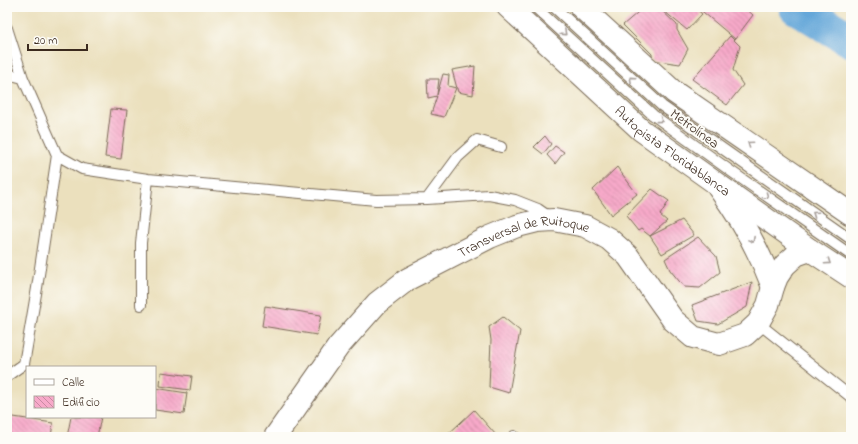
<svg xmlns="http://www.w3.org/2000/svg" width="858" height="444" font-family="'Indie Flower',sans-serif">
<defs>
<pattern id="building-back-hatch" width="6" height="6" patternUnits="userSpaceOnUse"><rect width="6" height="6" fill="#f7a9c9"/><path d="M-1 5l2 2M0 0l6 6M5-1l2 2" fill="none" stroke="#c98aa3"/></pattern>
</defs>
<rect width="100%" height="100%" fill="#fdfcf7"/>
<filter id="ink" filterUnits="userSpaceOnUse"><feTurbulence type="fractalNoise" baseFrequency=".025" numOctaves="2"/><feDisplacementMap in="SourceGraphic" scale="8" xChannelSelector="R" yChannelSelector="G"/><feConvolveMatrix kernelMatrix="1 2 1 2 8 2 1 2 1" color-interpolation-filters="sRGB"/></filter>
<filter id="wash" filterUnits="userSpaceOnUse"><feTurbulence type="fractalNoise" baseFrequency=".012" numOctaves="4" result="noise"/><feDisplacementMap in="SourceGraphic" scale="16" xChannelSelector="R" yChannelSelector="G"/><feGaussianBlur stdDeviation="0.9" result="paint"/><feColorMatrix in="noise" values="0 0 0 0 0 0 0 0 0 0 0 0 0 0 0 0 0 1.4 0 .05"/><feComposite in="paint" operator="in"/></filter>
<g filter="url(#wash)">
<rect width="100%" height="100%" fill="#ebe0bd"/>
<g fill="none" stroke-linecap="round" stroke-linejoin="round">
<!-- river -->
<path stroke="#65a7d9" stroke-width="35" d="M 796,7 L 851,40"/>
</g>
<g id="blocks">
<!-- building -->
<path fill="url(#building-back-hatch)" d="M 644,7 L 658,7 L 677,25 L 677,30 L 688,49 L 680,64 L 652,60 L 652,54 L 623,25 Z
M 659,7 L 694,7 L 702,14 L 687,30 Z
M 697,7 L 744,7 L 753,15 L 735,39 Z
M 730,36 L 740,46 L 733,70 L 743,85 L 727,105 L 692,79 Z
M 475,66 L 473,95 L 458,92 L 452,70 Z
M 443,74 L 449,75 L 448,86 L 456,88 L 444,117 L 431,114 L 437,96 L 428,98 L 427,79 L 439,79 L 437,95 Z
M 111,109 L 127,110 L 121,159 L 105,157 Z
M 545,136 L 551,144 L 543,154 L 534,147 Z
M 555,146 L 564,152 L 555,164 L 547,155 Z
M 617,167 L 637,194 L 611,215 L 593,190 Z
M 652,189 L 669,201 L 660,215 L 667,221 L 650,236 L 641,229 L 638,231 L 626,216 Z
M 682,220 L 694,235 L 662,254 L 650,236 Z
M 698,237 L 716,256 L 720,272 L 700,288 L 684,287 L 670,270 L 665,259 Z
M 752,282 L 747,307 L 718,324 L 698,321 L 692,305 Z
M 265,306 L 321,315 L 317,335 L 262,326 Z
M 503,317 L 520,331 L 509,393 L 489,387 L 491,340 L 489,327 Z
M 161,372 L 192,376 L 190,390 L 160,386 Z
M 155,388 L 187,393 L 184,414 L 155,410 Z
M 474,410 L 496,435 L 494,437 L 445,437 Z
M 7,416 L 53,423 L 51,437 L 7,437 Z
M 71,417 L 101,417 L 97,437 L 67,437 Z"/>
</g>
</g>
<g filter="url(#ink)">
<use href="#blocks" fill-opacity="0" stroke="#796a56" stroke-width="1"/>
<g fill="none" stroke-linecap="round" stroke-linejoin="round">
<defs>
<path id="lane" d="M 535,7 L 653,115 L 732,172 L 851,255
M 554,7 L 662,106 L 851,239
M 7,28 L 23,78 L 57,155 L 82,169 L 148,179 L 376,200 L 427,199 L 489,195 L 515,200 L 538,209 L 551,218
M 7,74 L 23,78
M 427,199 L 458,157 L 477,140 L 501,147
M 141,305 L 141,243 L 148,179
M 758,323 L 851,397
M 7,376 L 24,364 L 37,288 L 57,155
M 514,436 L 515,437"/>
<g id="secondary">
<path d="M 718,187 C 741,218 759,250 773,287"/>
<path id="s1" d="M 275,437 L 338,347 L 377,303 L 408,279 L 490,237 L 517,226 L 537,221 L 554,220 L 585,226 L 609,239 L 628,256 L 673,320 L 693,337 L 719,344 L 745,335 L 758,323 L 768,305 L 773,287 L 777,277 L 785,265 L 796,255 L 810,250"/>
</g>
<g id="highway">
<path id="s2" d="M 508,7 L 641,130 L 810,250 L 851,277"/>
<path d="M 581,7 L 674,92 L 851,214"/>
</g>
</defs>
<!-- lane casing -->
<use href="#lane" stroke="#796a56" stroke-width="12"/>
<!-- secondary casing -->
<use href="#secondary" stroke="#796a56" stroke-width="24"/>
<!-- highway casing -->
<use href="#highway" stroke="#796a56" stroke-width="24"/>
<!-- lane -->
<use href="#lane" stroke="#fff" stroke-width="10"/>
<!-- secondary -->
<use href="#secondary" stroke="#fff" stroke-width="22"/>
<!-- highway -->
<use href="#highway" stroke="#fff" stroke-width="22"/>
</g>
<!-- one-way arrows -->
<defs><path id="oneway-chevron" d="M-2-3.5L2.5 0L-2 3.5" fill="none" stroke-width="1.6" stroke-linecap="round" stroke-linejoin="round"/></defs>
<g stroke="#a79f9a">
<use href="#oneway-chevron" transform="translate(564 33) rotate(42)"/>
<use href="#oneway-chevron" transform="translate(632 79) rotate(-138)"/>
<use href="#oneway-chevron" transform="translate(660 120) rotate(36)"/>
<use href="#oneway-chevron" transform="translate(750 144) rotate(-145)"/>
<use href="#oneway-chevron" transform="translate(766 196) rotate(35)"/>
<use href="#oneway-chevron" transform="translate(815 214) rotate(-145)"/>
<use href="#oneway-chevron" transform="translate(752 240) rotate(62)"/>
<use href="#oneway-chevron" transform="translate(828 262) rotate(34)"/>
</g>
</g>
<g text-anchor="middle" stroke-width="4" stroke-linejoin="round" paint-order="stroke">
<!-- street labels -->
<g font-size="14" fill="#3b2a1e" stroke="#fdfcf7">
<text transform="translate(695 128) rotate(36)" y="5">Metrolínea</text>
<text dy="5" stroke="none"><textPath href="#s2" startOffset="219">Autopista Floridablanca</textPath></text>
<text dy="5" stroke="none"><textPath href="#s1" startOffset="334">Transversal de Ruitoque</textPath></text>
</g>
</g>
<!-- margin -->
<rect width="858" height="444" fill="none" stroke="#fdfcf7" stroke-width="24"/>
<!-- legend -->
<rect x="26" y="366" width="130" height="52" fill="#fdfcf7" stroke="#afa8a0"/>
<rect x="34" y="379" width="20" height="6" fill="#ffffff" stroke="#afa8a0"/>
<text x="62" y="386" font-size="12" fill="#3b2a1e">Calle</text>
<rect x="34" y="396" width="20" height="12" fill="url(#building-back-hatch)" stroke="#afa8a0"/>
<text x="62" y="406" font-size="12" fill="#3b2a1e">Edificio</text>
<!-- scale -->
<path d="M28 44v6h59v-6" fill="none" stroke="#3b2a1e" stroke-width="2"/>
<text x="34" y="44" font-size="12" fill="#3b2a1e" stroke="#fdfcf7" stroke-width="3" paint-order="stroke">20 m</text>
</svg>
